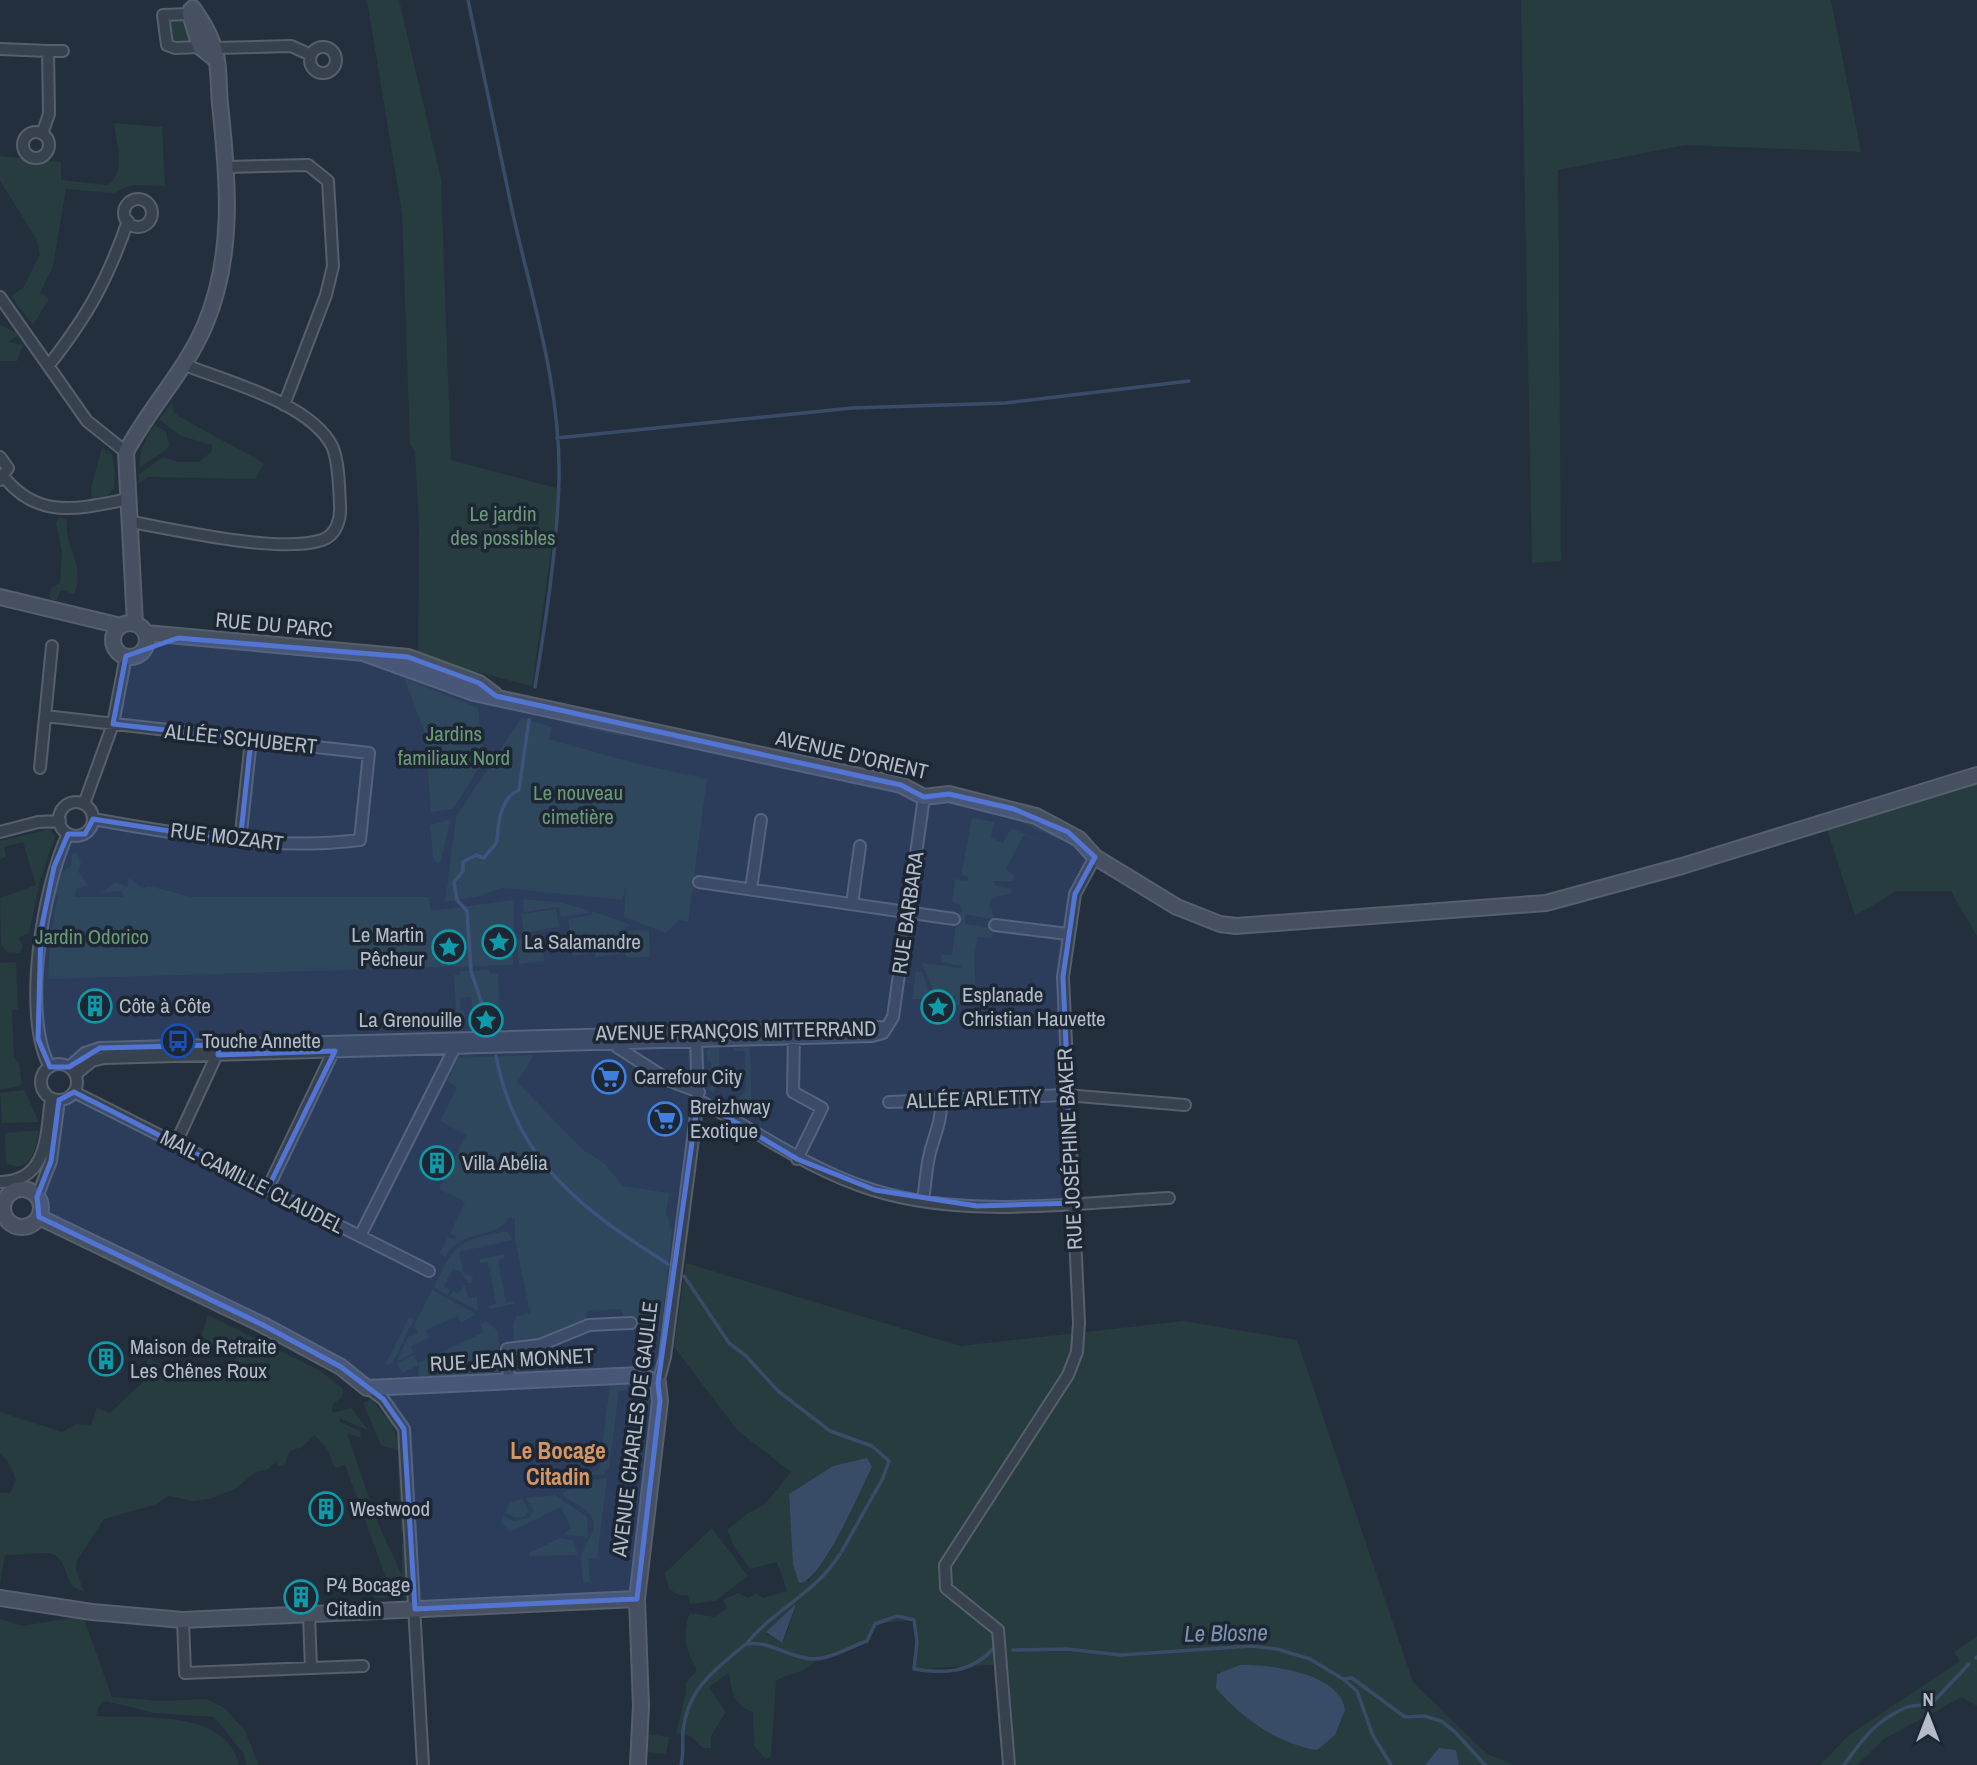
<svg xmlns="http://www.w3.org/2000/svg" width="1977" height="1765" font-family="'Archivo Narrow',sans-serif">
<rect width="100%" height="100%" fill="#242f3e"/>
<!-- green -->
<path fill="#263c3f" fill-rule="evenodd" d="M 367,0 L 399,0 L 441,179 L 451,460 L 560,489 L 532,686 L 418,657 L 419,529 L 415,452 L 410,444 L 402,213 Z
M 1521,0 L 1831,0 L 1861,152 L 1685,145 L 1558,170 L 1561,561 L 1532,563 Z
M 188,19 L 194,42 L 172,42 L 170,21 Z
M 114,123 L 162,127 L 165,186 L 132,185 L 113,193 L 66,189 L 53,266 L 40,293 L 49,299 L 33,325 L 11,296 L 24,287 L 40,254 L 36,238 L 0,181 L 0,156 L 61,162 L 61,180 L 107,185 C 127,174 116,142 114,123 Z
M 0,325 L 16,332 L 17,336 L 8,342 L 23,345 L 17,361 L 0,361 Z
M 173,402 L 173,411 L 178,416 L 264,463 L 255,479 L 147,477 L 139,484 L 139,474 L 163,457 L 178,462 L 199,462 L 212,451 L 212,445 L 181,436 L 159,419 Z
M 154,424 L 166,432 L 169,444 L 166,450 L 139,468 L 141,450 Z
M 102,448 L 112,454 L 115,471 L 114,489 L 106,497 L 92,500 L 91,488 Z
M 60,517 L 67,520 C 63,546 87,566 74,594 L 61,590 L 56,601 L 50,599 L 51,588 L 60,583 L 62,552 L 56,522 Z
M 404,678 L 478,708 L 484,760 L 453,809 L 431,812 L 425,733 Z
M 568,717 L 572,722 L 621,733 L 626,731 L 624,737 L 564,723 Z
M 521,718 L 552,727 L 549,739 L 638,764 L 707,779 L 688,922 L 679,920 L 666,933 L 624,917 L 626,882 L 623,900 L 502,888 L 480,896 L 445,902 L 456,817 Z
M 1977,783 L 1977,936 L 1951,891 L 1896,891 L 1855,916 L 1827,829 Z
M 974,808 L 1038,826 L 1040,823 L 1042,828 L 1059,837 L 1062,834 L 1060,840 L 1018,821 Z
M 972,818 L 994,822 L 991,838 L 1003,843 L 1011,828 L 1058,848 L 1024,835 L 1006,869 L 1014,876 L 1013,881 L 993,881 L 996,886 L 1012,889 L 1011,894 L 992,897 L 990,906 L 995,920 L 965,914 L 965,924 L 994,928 L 992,938 L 978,937 L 974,955 L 976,997 L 963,998 L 962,1004 L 955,1006 L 955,995 L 952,998 L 937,998 L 936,995 L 946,993 L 934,992 L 922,963 L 960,968 L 962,966 L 941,962 L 942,954 L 952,955 L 957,916 L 963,911 L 960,905 L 952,902 L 955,879 L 967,881 L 969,877 L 962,875 L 962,871 Z
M 450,820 L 441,862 L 437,863 L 433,857 L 430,825 Z
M 50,829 L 55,837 L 40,881 L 29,933 L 18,938 L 23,946 L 20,953 L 7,952 L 1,945 L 0,898 L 36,885 L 23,842 L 4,847 L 6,857 L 0,859 L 0,841 Z
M 76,851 L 81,862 L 78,871 L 88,885 L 77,889 L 74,897 L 124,897 L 121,891 L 101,893 L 115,882 L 127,887 L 129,878 L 142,888 L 149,886 L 192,897 L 429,897 L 431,911 L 514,900 L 513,965 L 48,979 L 50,936 L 58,896 L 54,891 L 58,876 L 71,866 L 72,854 Z
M 523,899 L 558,902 L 588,910 L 588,913 L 561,917 L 559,907 L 524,912 Z
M 556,909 L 559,927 L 524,933 L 521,914 Z
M 592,911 L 634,926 L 625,927 L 625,931 L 649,930 L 650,957 L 626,957 L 625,953 L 595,957 L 594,953 L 573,956 L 568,919 L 592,915 Z
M 542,937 L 544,961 L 519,964 L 517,939 Z
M 16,962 L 18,1009 L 12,1010 L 14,1058 L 19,1063 L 22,1085 L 0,1090 L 0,963 Z
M 490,970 L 490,974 L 498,974 L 500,1018 L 473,1019 L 471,997 L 460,998 L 460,1010 L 464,1011 L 465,1019 L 456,1020 L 454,975 L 460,975 L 460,971 Z
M 916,971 L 922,972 L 932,999 L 912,999 Z
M 711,1047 L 719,1048 L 720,1081 L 713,1093 L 708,1089 L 712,1084 L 711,1062 L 707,1060 L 707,1051 Z
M 750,1047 L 752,1117 L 737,1108 L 737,1100 L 746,1090 L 745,1051 L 735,1051 L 734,1048 Z
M 534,1055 L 517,1082 L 583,1150 L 604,1163 L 623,1186 L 669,1193 L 666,1212 L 672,1231 L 661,1331 L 634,1328 L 633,1318 L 623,1319 L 622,1309 L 587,1311 L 586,1322 L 539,1341 L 514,1343 L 513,1327 L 516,1316 L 530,1313 L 515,1239 L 515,1218 L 509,1218 C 494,1241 462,1227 445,1257 L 439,1254 L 448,1237 L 455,1240 L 456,1236 L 450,1233 L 465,1202 L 439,1189 L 466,1135 L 440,1121 L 457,1087 L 447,1081 L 458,1058 Z
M 24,1090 L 39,1122 L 2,1123 L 0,1093 Z
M 37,1130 L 39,1132 C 36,1150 30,1175 6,1163 L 5,1133 Z
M 501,1232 L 508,1232 L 512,1240 L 459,1252 L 464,1274 L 473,1277 L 472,1283 L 468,1283 L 461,1272 L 453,1269 L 444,1286 L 450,1290 L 447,1295 L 434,1287 C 453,1247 456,1241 501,1232 Z
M 504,1254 L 505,1258 L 498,1260 L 506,1302 L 514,1301 L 515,1304 L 489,1309 L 488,1306 L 496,1304 L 488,1262 L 480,1263 L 479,1259 Z
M 686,1263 L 960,1346 L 1184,1321 L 1297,1340 L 1413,1682 L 1486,1753 L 1514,1765 L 1016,1765 L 1008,1664 L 914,1669 L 917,1642 L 914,1620 L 875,1624 L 867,1641 L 817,1659 C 804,1675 790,1672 776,1681 L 771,1756 L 766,1759 L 754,1746 L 753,1712 C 734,1706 731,1690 729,1673 L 709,1687 L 726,1712 L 711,1736 L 711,1748 L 703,1748 L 690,1736 L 676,1733 L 686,1692 L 686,1682 L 696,1672 L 696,1667 C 685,1653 682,1630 690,1613 L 714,1617 L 727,1608 L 723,1600 L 738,1593 L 748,1598 L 756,1593 L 763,1598 L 787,1591 L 777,1562 L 750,1569 L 736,1550 L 727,1530 L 748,1513 L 765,1504 L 791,1472 L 738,1431 L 674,1347 ZM 833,1466 L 872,1467 L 829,1553 L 808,1582 L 793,1547 L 789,1494 ZM 796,1605 L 784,1641 L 781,1643 L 766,1633 Z
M 465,1284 L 468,1298 L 477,1297 L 478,1311 L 450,1296 L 453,1291 L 458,1294 Z
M 432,1290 L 476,1314 L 461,1323 L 458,1316 L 426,1330 L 429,1338 L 411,1346 L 413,1353 L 397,1361 L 408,1337 L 418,1332 L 414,1326 Z
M 208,1315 L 319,1370 L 343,1389 L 342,1397 L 333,1404 L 332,1413 L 351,1408 L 368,1430 L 339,1418 L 340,1422 L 360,1431 L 361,1437 L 347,1434 L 378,1523 L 402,1576 L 402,1543 L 406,1542 L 408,1597 L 375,1598 L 374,1595 L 392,1594 L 345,1465 L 335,1468 L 326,1447 L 314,1435 L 302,1447 L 290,1451 L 284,1466 L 279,1466 L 276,1461 L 268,1469 L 256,1472 L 235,1489 L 209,1499 L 192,1501 L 168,1496 L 157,1504 L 104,1519 L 77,1560 L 76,1569 L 84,1592 L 73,1587 C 65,1575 65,1557 50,1553 L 5,1555 L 0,1585 L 0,1493 L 10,1493 L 16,1480 L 8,1462 L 0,1453 L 0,1412 L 62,1432 L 76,1424 L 91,1425 L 97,1408 L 110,1413 L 143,1382 L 148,1359 L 207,1381 L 232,1376 L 236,1356 L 224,1345 L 217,1355 L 209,1354 L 202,1334 Z
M 409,1317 L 414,1319 L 393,1362 L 385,1366 Z
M 486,1321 L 498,1331 L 500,1367 L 496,1373 L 418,1378 L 419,1365 L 402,1373 L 397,1363 L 414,1355 L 418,1363 L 484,1332 L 480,1324 Z
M 627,1381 L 627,1390 L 619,1391 L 609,1468 L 604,1471 L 605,1474 L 591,1475 L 558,1489 L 554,1483 L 599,1470 L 610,1382 Z
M 372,1400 L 392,1424 L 400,1451 L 381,1445 L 363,1403 Z
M 398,1460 L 401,1460 L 406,1533 L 401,1533 Z
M 607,1478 L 597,1558 L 588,1559 L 590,1582 L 583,1583 C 583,1574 580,1563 582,1554 C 585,1539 602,1530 589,1513 C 581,1504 569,1503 562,1493 L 590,1480 Z
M 555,1495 L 587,1517 L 588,1537 L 563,1535 L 571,1528 L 561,1507 L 510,1532 L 501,1522 L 503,1516 L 514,1521 L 528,1518 L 534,1511 L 526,1498 Z
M 522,1498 L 529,1511 L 525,1516 L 516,1518 L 505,1513 L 510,1503 Z
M 712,1528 L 748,1576 L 715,1601 L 690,1604 L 688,1595 L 679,1595 L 669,1589 L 665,1573 Z
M 560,1538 L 573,1540 L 578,1555 L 530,1556 L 529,1553 Z
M 83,1616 L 112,1697 L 162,1701 L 206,1699 L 225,1708 L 245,1731 L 259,1765 L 246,1765 L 244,1754 L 214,1717 L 154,1713 L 106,1701 L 99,1706 L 96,1716 C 141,1719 226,1708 239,1765 L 0,1765 L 0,1619 L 23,1626 Z
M 1977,1636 L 1977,1706 L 1962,1697 L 1884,1739 L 1857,1765 L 1820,1765 L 1850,1734 L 1960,1661 L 1954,1652 Z
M 648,1734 L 669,1737 L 666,1754 L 646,1752 Z"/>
<!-- water -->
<path fill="#394c67" d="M 867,1458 L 872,1467 C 861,1488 821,1584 799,1583 L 793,1564 L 789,1494 L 833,1466 Z
M 796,1604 L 782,1643 L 766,1632 Z
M 1240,1665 C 1269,1664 1341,1673 1345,1710 L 1335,1735 L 1317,1750 C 1278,1744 1241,1718 1216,1688 L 1217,1674 Z
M 1439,1748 L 1456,1750 L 1459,1765 L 1425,1765 Z"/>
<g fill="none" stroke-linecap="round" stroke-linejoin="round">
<!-- stream -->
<path stroke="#394c67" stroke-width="3.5" d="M 468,0 C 484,73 498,146 514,219 C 534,305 561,391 559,480 C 557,549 546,619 535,687
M 557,438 L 852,408 L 1006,403 L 1189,381
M 487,1019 L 471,971 L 467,911 L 457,900 L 454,882 L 463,871 L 463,862 L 476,855 L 484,858 C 486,853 496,846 497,841 C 498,825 500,798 519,790 L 529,720
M 496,1056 C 516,1162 583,1210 668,1264
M 684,1276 L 729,1343 L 746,1356 L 778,1391 L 830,1431 L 872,1446 L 889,1461 L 883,1478 L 842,1551
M 747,1643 C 777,1607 815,1594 840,1554
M 1013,1650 L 1067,1649 L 1121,1655 L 1251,1646 L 1277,1649 L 1310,1659 L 1343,1679 L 1352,1678 L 1405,1717 L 1424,1716 L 1441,1721 L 1455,1732 L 1485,1765
M 1976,1658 L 1977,1657
M 1344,1680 L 1357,1691 L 1373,1736 L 1391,1765
M 681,1765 C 684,1754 682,1743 683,1732 C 687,1689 715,1669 746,1644 C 771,1640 790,1659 815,1659 C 830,1659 852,1646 867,1641 L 875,1624 L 897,1616 L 914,1620 L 917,1642 L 914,1669 C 944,1674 971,1673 993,1649
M 1844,1765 C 1863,1739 1874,1722 1905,1708 C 1913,1704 1923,1707 1932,1703 L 1969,1664"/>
<defs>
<path id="street" d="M 190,14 L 163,15 L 167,45 L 175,48 L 200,47
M310 60a13 13 0 1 1 26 0a13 13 0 1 1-26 0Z
M 215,48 L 291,46 L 311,55
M 0,49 L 48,51 L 49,114 L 42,134
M 48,51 L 63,51
M23 145a13 13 0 1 1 26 0a13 13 0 1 1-26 0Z
M 227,167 L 308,165 L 328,181 L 333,266 L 326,295 L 284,405
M124 213a14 14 0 1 1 28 0a14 14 0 1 1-28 0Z
M 0,297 L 87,421 L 126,452
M 49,365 C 88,315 107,281 128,221
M 0,457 L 8,468 L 0,480
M 4,477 C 39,521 82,508 129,499
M 131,522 C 178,530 279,554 322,540 C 337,535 341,518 340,505 C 339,488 339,461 332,446 C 310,403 228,382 185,365
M 45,716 L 369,753 L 360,840 C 271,851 182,835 93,819
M 40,768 L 52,646
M59 819a17 17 0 1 1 34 0a17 17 0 1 1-34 0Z
M 84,804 L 113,724 L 126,656
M 0,832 L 38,822 L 60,821
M 240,842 L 251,740
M 699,882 L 954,919
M 751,889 L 761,820
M 852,904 L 860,846
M 995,925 L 1068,934
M 794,1034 L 793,1092 L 822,1108 L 797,1159
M 693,1035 L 696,1040 L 698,1100 C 757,1131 809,1170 873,1190 C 966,1219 1073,1203 1169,1198
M 612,1041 L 617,1047 L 670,1081 L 699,1092
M41 1082a18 18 0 1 1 36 0a18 18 0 1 1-36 0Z
M 50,1067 C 21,1016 43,886 68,834
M 69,1067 L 85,1053 L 100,1048 L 887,1027
M 76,1074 L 92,1061 L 104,1058 L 872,1036 L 883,1033 L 893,1017 L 924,797
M 74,1092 L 429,1271
M 889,1102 L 1066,1095 L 1185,1105
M 176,1143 L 218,1052
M 0,1182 C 48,1181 46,1136 51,1098
M 267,1190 L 335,1048
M 37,1197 L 51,1161 L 59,1100
M 923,1199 C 926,1183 926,1165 931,1149 C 936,1131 942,1119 941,1100
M 360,1236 L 453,1051 L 452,1041
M 509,1382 L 507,1349 L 540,1345 L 589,1325 L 631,1323
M 658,1383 L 665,1357 L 698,1100
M 368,1388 L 383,1399 L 404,1429 L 423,1765
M 309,1615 L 311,1668
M 183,1620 L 185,1673 L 363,1666
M 1009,1765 L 998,1630 L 946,1588 L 945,1565 L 1068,1375 L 1077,1352 L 1079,1323 L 1063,977 L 1075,894 L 1095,857"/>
<path id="secondary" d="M 191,10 L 190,14 L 200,47 L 215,59
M 0,597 L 121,626
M113 640a17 17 0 1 1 34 0a17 17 0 1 1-34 0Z
M 135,624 L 126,452 C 149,408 185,372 205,325 C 235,254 228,179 220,104 C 218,86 220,62 213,45 C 209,32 201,20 193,8
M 146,633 L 408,657 L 479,683 L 495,695
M 366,654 L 474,693 L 878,780 L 901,785 L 924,797 L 949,794 L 1036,816 L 1079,839 L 1095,857 L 1177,907 L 1220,924 L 1236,926 L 1546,903 L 1682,866 L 1977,775
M3 1208a19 19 0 1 1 38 0a19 19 0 1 1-38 0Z
M 39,1217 L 263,1325 L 341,1367 L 367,1388 L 639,1375 L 658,1383 L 660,1401 L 637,1599 L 641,1706 L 638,1765
M 0,1598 L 92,1612 L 183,1620 L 637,1599"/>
</defs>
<!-- street casing -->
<use href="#street" stroke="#565f6c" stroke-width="14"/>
<!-- secondary casing -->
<use href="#secondary" stroke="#565f6c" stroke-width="18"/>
<!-- street -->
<use href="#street" stroke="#38414e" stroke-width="10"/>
<!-- secondary -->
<use href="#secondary" stroke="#465061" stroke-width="14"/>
</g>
<!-- marked area -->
<path fill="#5274d3" fill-opacity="0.2" stroke="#5274d3" stroke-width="5" stroke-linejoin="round" d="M 178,638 L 408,657 L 479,683 L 496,696 L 901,785 L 924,797 L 949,794 L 1014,809 L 1068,832 L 1095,857 L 1075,894 L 1063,977 L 1073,1203 L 977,1206 L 875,1190 L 797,1159 L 698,1100 L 658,1383 L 660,1401 L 637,1599 L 415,1609 L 404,1429 L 383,1399 L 341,1367 L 263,1325 L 39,1217 L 37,1197 L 51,1161 L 59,1100 L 74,1092 L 267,1190 L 335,1051 L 218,1055 L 219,1045 L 100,1048 L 69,1067 L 50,1067 L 38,1039 L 41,930 L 54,867 L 68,834 L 85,834 L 93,819 L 240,842 L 251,740 L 113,724 L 126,656 Z"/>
<!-- icons -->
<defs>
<symbol id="sight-ring" viewBox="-11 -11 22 22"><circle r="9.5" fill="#1d2633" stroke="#0f9aa8" stroke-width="1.5"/><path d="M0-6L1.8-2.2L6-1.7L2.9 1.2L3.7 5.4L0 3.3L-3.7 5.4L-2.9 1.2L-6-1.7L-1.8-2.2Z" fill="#0f9aa8"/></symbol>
<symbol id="building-ring" viewBox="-11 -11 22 22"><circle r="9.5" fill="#1d2633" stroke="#0f9aa8" stroke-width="1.5"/><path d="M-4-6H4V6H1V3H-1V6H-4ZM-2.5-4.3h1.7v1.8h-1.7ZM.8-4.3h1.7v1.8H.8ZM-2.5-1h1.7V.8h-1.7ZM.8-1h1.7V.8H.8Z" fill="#0f9aa8"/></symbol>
<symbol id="bus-ring" viewBox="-11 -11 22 22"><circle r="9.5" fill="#1d2633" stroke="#1a4fb4" stroke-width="1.5"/><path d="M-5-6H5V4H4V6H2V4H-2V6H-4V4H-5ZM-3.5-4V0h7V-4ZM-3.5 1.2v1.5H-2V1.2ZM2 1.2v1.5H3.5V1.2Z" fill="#1a4fb4"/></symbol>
<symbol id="supermarket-ring" viewBox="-11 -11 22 22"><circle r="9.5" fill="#1d2633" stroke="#3f7fe0" stroke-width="1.5"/><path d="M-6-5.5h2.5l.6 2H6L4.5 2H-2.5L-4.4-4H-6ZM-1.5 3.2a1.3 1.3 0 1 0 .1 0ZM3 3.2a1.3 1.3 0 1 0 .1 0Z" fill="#3f7fe0"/></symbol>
</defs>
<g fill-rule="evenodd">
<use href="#sight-ring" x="480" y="923" width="38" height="38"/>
<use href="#sight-ring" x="430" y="928" width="38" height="38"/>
<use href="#building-ring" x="76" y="987" width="38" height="38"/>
<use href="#sight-ring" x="919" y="988" width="38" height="38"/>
<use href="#sight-ring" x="467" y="1001" width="38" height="38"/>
<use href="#bus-ring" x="159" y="1022" width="38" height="38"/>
<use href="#supermarket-ring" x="590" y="1058" width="38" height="38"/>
<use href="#supermarket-ring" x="646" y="1100" width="38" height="38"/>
<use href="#building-ring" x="418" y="1144" width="38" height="38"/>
<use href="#building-ring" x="87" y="1340" width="38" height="38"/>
<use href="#building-ring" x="307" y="1490" width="38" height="38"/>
<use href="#building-ring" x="282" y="1578" width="38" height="38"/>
</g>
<g text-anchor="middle" stroke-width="7" stroke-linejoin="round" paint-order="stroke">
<!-- park labels -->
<g font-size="21" fill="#6b9a76" stroke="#1d2633">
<text x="503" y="521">Le jardin<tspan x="503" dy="24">des possibles</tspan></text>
<text x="454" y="741">Jardins<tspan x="454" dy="24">familiaux Nord</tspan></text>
<text x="578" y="800">Le nouveau<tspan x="578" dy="24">cimetière</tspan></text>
<text x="92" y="944">Jardin Odorico</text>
</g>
<!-- street labels -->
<g font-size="21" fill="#b4bcc9" stroke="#1d2633">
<text transform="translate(274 625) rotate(5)" y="7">RUE DU PARC</text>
<text transform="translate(241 739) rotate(6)" y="7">ALLÉE SCHUBERT</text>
<text transform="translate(852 755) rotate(13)" y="7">AVENUE D'ORIENT</text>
<text transform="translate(227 837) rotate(7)" y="7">RUE MOZART</text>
<text transform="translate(908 913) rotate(-82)" y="7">RUE BARBARA</text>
<text transform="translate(736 1031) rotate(-1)" y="7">AVENUE FRANÇOIS MITTERRAND</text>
<text transform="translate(974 1099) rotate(-2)" y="7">ALLÉE ARLETTY</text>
<text transform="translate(1070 1149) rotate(-93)" y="7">RUE JOSÉPHINE BAKER</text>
<text transform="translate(252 1182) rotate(27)" y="7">MAIL CAMILLE CLAUDEL</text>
<text transform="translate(512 1360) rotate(-3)" y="7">RUE JEAN MONNET</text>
<text transform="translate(635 1429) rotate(-83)" y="7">AVENUE CHARLES DE GAULLE</text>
</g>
<!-- poi labels -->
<g font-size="21" fill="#b4bcc9" stroke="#1d2633" text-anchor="start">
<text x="424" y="942" text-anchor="end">Le Martin<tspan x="424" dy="24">Pêcheur</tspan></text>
<text x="524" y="949">La Salamandre</text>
<text x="962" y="1002">Esplanade<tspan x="962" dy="24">Christian Hauvette</tspan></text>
<text x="119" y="1013">Côte à Côte</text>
<text x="462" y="1027" text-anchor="end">La Grenouille</text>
<text x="202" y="1048">Touche Annette</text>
<text x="634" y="1084">Carrefour City</text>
<text x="690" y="1114">Breizhway<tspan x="690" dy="24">Exotique</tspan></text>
<text x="462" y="1170">Villa Abélia</text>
<text x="130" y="1354">Maison de Retraite<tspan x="130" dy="24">Les Chênes Roux</tspan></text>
<text x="350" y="1516">Westwood</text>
<text x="326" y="1592">P4 Bocage<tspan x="326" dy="24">Citadin</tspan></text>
</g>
<!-- neighbourhood labels -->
<g font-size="23" font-weight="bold" fill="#d59563" stroke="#1d2633">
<text x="558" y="1459">Le Bocage<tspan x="558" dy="26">Citadin</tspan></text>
</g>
<!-- water labels -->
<g font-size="23" font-style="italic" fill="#7c92b1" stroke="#1d2633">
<text transform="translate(1226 1633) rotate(-1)" y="8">Le Blosne</text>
</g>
</g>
<!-- north arrow -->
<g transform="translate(1928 1716)" stroke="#1d2633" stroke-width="5" paint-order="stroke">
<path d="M0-5L12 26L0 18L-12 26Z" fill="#b4bcc9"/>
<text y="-10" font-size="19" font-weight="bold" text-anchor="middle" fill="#b4bcc9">N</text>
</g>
</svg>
